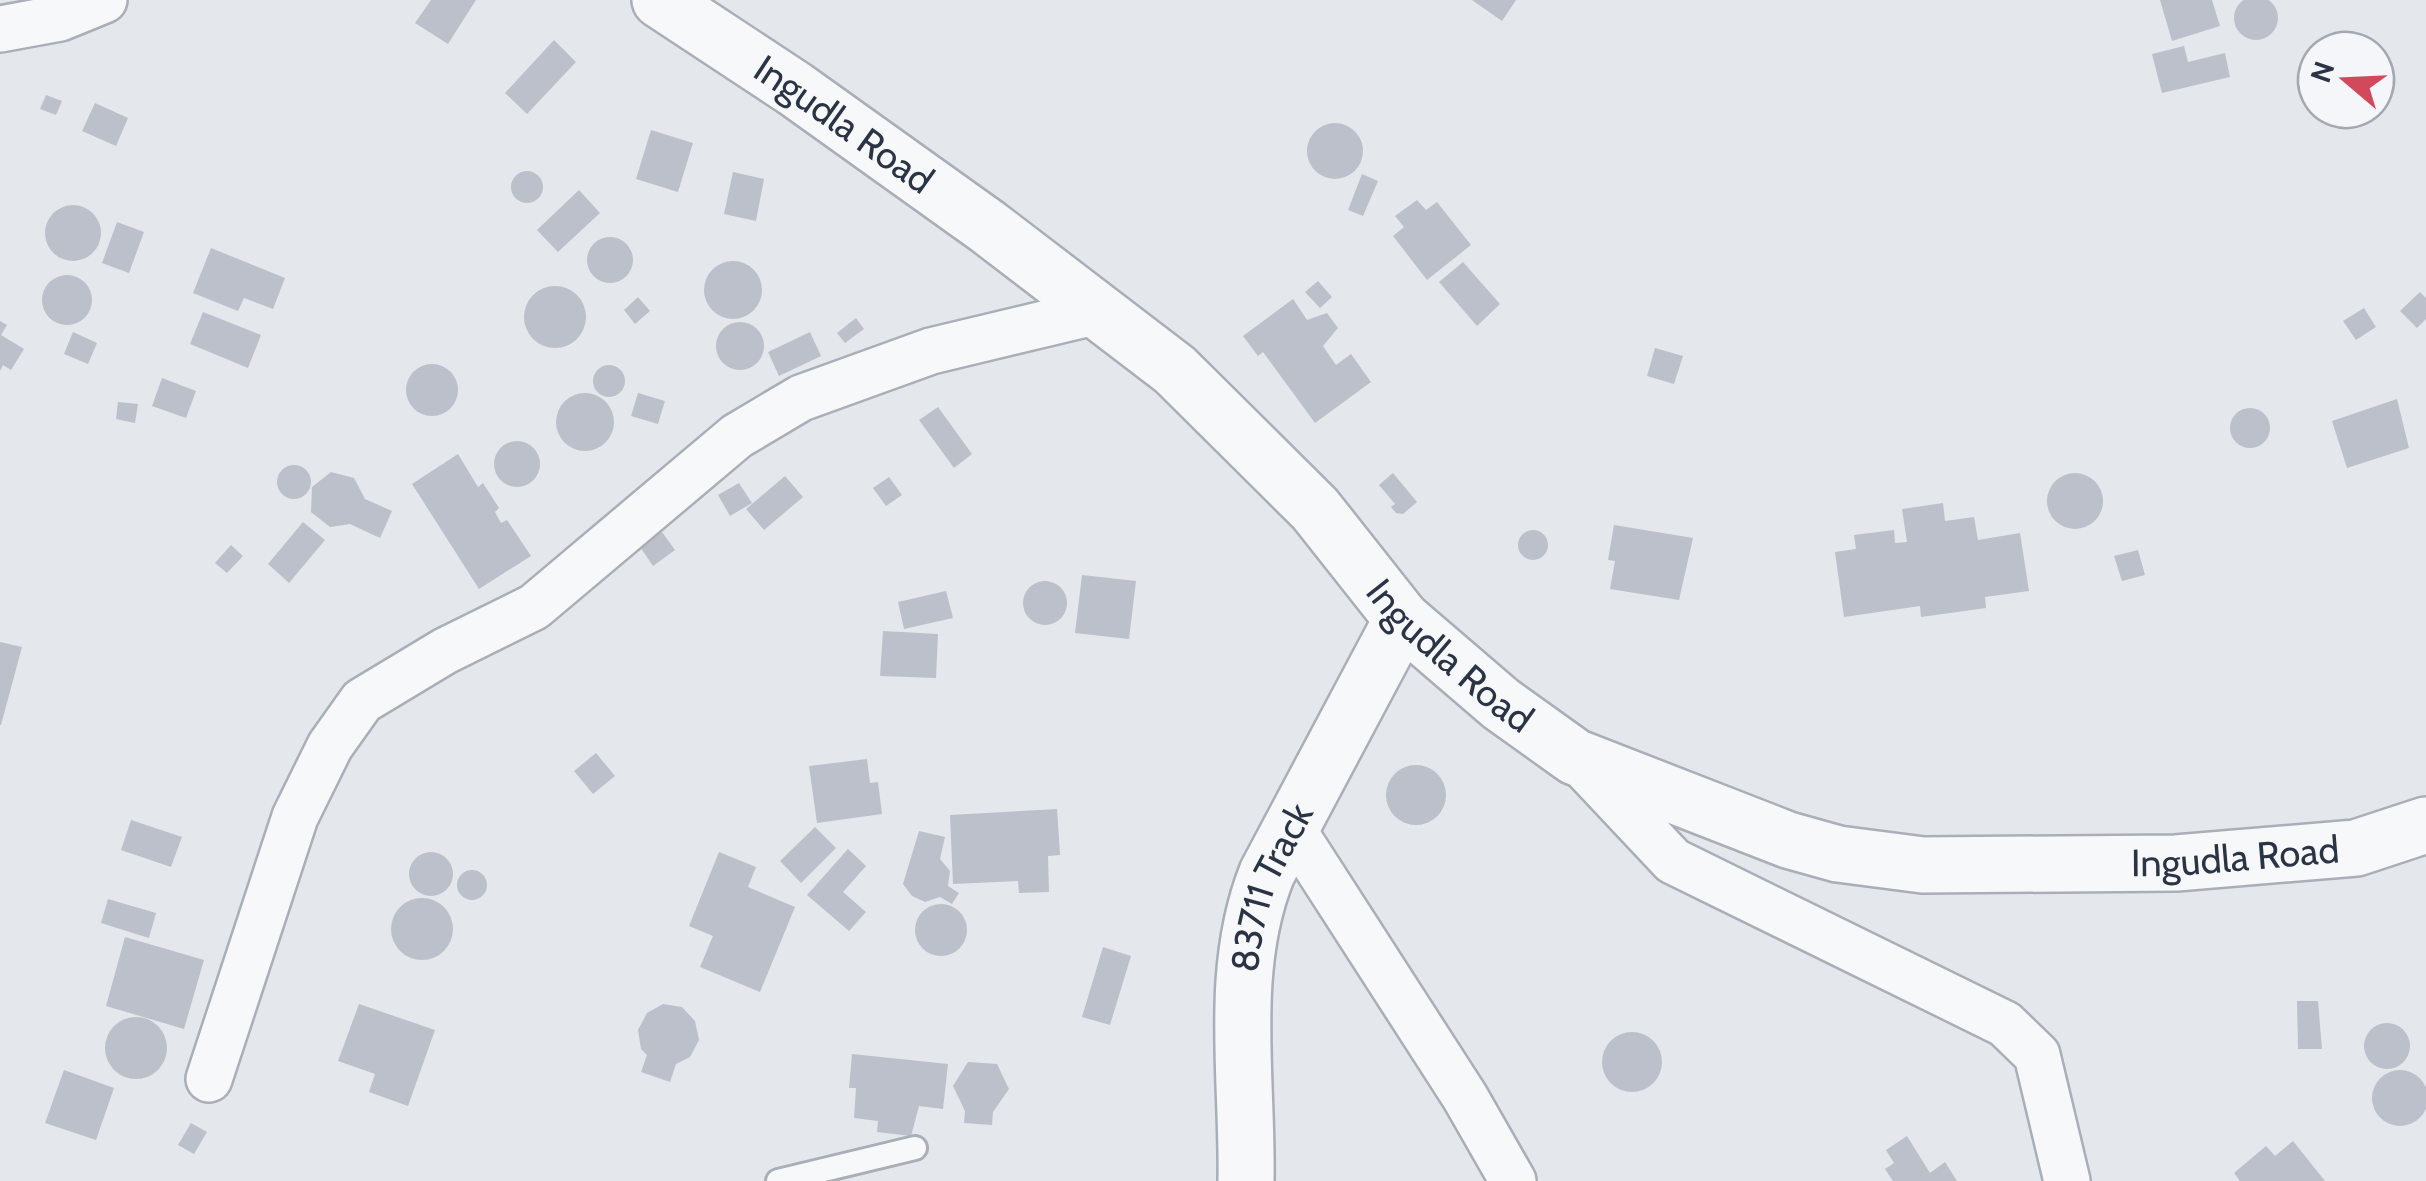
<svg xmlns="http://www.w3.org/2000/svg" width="2426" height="1181" font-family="Cabin,sans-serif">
<rect width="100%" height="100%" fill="#e4e7ec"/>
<!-- building -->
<path fill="#bbc0ca" d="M2234 18a22 22 0 1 1 44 0a22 22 0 1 1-44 0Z
M 431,0 L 476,0 L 448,44 L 415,23 Z
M 1472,0 L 1516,0 L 1502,21 Z
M 2160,0 L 2212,0 L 2220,26 L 2172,41 Z
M 554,40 L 576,62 L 527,114 L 505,93 Z
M 2184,46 L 2188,62 L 2225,53 L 2230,77 L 2162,93 L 2152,54 Z
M 46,95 L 62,101 L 56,115 L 40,109 Z
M 95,103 L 128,118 L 116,146 L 82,131 Z
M1307 151a28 28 0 1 1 56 0a28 28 0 1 1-56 0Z
M 651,130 L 693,143 L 678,192 L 636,179 Z
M511 187a16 16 0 1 1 32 0a16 16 0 1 1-32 0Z
M 733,172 L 764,179 L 756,221 L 724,214 Z
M 1362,174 L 1378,181 L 1363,216 L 1348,210 Z
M 579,190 L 600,213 L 558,252 L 537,230 Z
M 1417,200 L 1426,210 L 1437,202 L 1471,245 L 1427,280 L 1393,236 L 1404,227 L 1395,216 Z
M45 233a28 28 0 1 1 56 0a28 28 0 1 1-56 0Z
M 117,222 L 144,232 L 129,273 L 102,263 Z
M587 260a23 23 0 1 1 46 0a23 23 0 1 1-46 0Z
M 211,248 L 285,278 L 273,309 L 244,298 L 238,311 L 193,293 Z
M704 290a29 29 0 1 1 58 0a29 29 0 1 1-58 0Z
M 1463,262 L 1500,304 L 1477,326 L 1439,282 Z
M42 300a25 25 0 1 1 50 0a25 25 0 1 1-50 0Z
M 1318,281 L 1332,297 L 1320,308 L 1305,292 Z
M524 317a31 31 0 1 1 62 0a31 31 0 1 1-62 0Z
M 2420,292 L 2426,298 L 2426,319 L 2417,328 L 2400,311 Z
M 638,297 L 650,311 L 635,324 L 624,310 Z
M 1293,299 L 1307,320 L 1327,313 L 1338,328 L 1323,346 L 1336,365 L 1351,354 L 1371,382 L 1315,423 L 1263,352 L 1258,356 L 1243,336 Z
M 2364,308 L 2376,327 L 2356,340 L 2343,321 Z
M 203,312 L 261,335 L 248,368 L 190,344 Z
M 856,318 L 864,329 L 845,343 L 837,333 Z
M 0,321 L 7,325 L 1,335 L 24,349 L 11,370 L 3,365 L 0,371 Z
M716 346a24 24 0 1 1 48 0a24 24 0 1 1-48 0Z
M 73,332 L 97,343 L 88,364 L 64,354 Z
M 810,332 L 821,356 L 779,376 L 768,352 Z
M 1655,348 L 1683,356 L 1674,384 L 1647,376 Z
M406 390a26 26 0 1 1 52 0a26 26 0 1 1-52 0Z
M593 381a16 16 0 1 1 32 0a16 16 0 1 1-32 0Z
M 162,378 L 196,391 L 186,418 L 152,406 Z
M 638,393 L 665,401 L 658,424 L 631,416 Z
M556 422a29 29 0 1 1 58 0a29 29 0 1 1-58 0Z
M 2397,399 L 2409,448 L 2347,468 L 2332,421 Z
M 118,402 L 138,404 L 135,423 L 116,419 Z
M 938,407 L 972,454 L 954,468 L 919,420 Z
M2230 428a20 20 0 1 1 40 0a20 20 0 1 1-40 0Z
M494 464a23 23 0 1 1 46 0a23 23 0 1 1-46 0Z
M 458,454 L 478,487 L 483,483 L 499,508 L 495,512 L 501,523 L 507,520 L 531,556 L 479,589 L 412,484 Z
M277 482a17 17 0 1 1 34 0a17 17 0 1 1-34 0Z
M 331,472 L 354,478 L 365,499 L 392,511 L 380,538 L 350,524 L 330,527 L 311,512 L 312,487 Z
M 1393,473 L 1417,502 L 1403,514 L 1396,513 L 1391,507 L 1395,504 L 1379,485 Z
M2047 501a28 28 0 1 1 56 0a28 28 0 1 1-56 0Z
M 785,476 L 803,497 L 764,530 L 746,509 Z
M 889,477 L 902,495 L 886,506 L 873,488 Z
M 739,483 L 752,503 L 730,516 L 718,495 Z
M 1943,503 L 1945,521 L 1974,517 L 1978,540 L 2020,533 L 2029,591 L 1985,597 L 1986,608 L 1921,617 L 1920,606 L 1844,617 L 1835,552 L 1856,549 L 1854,535 L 1894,530 L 1895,543 L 1907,542 L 1902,509 Z
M 303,522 L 325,540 L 289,583 L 268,564 Z
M 1614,525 L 1693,538 L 1679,600 L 1610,589 L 1615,561 L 1608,560 Z
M1518 545a15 15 0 1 1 30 0a15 15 0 1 1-30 0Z
M 662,532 L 675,550 L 653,566 L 640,547 Z
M 231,545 L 243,556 L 227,573 L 215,563 Z
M 2138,550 L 2145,575 L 2122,581 L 2114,556 Z
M 1082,575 L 1136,581 L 1129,639 L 1075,633 Z
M1023 603a22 22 0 1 1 44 0a22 22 0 1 1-44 0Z
M 946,591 L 953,618 L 904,629 L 898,602 Z
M 883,631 L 938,634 L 936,678 L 880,676 Z
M 0,642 L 22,647 L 1,725 L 0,725 Z
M 596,753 L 615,776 L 593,794 L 574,771 Z
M 867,759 L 870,783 L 878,782 L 882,814 L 817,823 L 809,766 Z
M1386 795a30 30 0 1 1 60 0a30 30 0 1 1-60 0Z
M 1057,809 L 1060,855 L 1048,856 L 1049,892 L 1019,893 L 1018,881 L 953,884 L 950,815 Z
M 131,820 L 182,837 L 171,867 L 121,850 Z
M 815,827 L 836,848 L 801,883 L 780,861 Z
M 919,831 L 945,837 L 940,859 L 950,871 L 948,886 L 959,893 L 952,904 L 940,897 L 925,902 L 912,896 L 903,884 Z
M 848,849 L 866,866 L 843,892 L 866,912 L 849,931 L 807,895 Z
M409 874a22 22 0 1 1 44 0a22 22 0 1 1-44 0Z
M 719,852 L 756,867 L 748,887 L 795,907 L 760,992 L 700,967 L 713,936 L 689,926 Z
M457 885a15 15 0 1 1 30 0a15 15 0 1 1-30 0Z
M391 929a31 31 0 1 1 62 0a31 31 0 1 1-62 0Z
M 108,899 L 156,913 L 149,938 L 101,923 Z
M915 930a26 26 0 1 1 52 0a26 26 0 1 1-52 0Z
M 125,937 L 204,960 L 184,1029 L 106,1006 Z
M 1103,947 L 1131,956 L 1110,1025 L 1082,1017 Z
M 2297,1001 L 2318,1001 L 2322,1049 L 2298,1049 Z
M 359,1004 L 435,1030 L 408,1106 L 369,1092 L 375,1074 L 338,1061 Z
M 663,1004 L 682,1007 L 695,1021 L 699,1040 L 690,1057 L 676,1064 L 670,1082 L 641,1072 L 647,1055 L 641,1049 L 638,1030 L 647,1013 Z
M105 1048a31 31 0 1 1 62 0a31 31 0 1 1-62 0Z
M2364 1046a23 23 0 1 1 46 0a23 23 0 1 1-46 0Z
M1602 1062a30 30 0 1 1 60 0a30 30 0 1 1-60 0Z
M 852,1054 L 948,1064 L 943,1109 L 919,1106 L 911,1136 L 877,1132 L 878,1121 L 854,1118 L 856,1088 L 849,1088 Z
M 968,1062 L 997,1064 L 1009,1089 L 993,1112 L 992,1125 L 964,1123 L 965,1111 L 953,1086 Z
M2372 1098a28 28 0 1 1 56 0a28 28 0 1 1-56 0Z
M 64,1070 L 114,1088 L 96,1140 L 45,1123 Z
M 191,1123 L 207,1132 L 194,1154 L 178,1145 Z
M 1907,1136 L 1930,1173 L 1945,1162 L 1957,1181 L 1893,1181 L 1885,1169 L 1894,1163 L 1886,1150 Z
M 2293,1141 L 2325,1181 L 2240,1181 L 2234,1173 L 2266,1146 L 2275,1156 Z"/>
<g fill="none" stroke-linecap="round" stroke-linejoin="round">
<defs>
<path id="service" d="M 778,1181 L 915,1148"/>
<path id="minor" d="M 0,29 L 60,18 L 104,0
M 1578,760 L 1673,861 L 2005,1024 L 2037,1055 L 2067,1181
M 1291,827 L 1465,1097 L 1513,1181
M 209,1079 L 295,817 L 330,746 L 362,701 L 445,651 L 534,607 L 737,436 L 801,398 L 931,351 L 1098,311"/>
<g id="tertiary">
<path id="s1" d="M 660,0 L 795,89 L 988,227 L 1175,370 L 1315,509 L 1402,619 L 1501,704 L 1575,757 L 1788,840 L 1838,854 L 1923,865 L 2176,863 L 2356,848 L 2426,825"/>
<path id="s2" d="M 1246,1181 C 1248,1078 1228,970 1267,873 L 1402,619"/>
</g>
</defs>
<!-- service casing -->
<use href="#service" stroke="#a9aeb7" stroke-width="28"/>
<!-- minor casing -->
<use href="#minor" stroke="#a9aeb7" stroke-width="50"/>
<!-- tertiary casing -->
<use href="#tertiary" stroke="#a9aeb7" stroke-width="60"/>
<!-- service -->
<use href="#service" stroke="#f7f8fa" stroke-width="22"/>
<!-- minor -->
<use href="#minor" stroke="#f7f8fa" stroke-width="45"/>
<!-- tertiary -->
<use href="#tertiary" stroke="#f7f8fa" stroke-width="55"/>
</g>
<g text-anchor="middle" stroke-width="8" stroke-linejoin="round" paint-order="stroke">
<!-- street labels -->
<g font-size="38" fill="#2b3445" stroke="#f4f6f9">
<text dy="13" stroke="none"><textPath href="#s1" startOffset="222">Ingudla Road</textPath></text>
<text dy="13" stroke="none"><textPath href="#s1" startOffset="1032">Ingudla Road</textPath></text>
<text dy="13" stroke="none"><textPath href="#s1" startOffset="1872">Ingudla Road</textPath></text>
<text dy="13" stroke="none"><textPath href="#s2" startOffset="298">83711 Track</textPath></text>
</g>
</g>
<!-- north arrow -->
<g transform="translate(2346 80) rotate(289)"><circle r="48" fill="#f4f6f9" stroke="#a4a8b1" stroke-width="2.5"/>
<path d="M0-8L18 38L0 25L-18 38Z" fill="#d1495b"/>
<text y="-15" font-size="28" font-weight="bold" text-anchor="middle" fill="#2b3445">N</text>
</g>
</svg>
